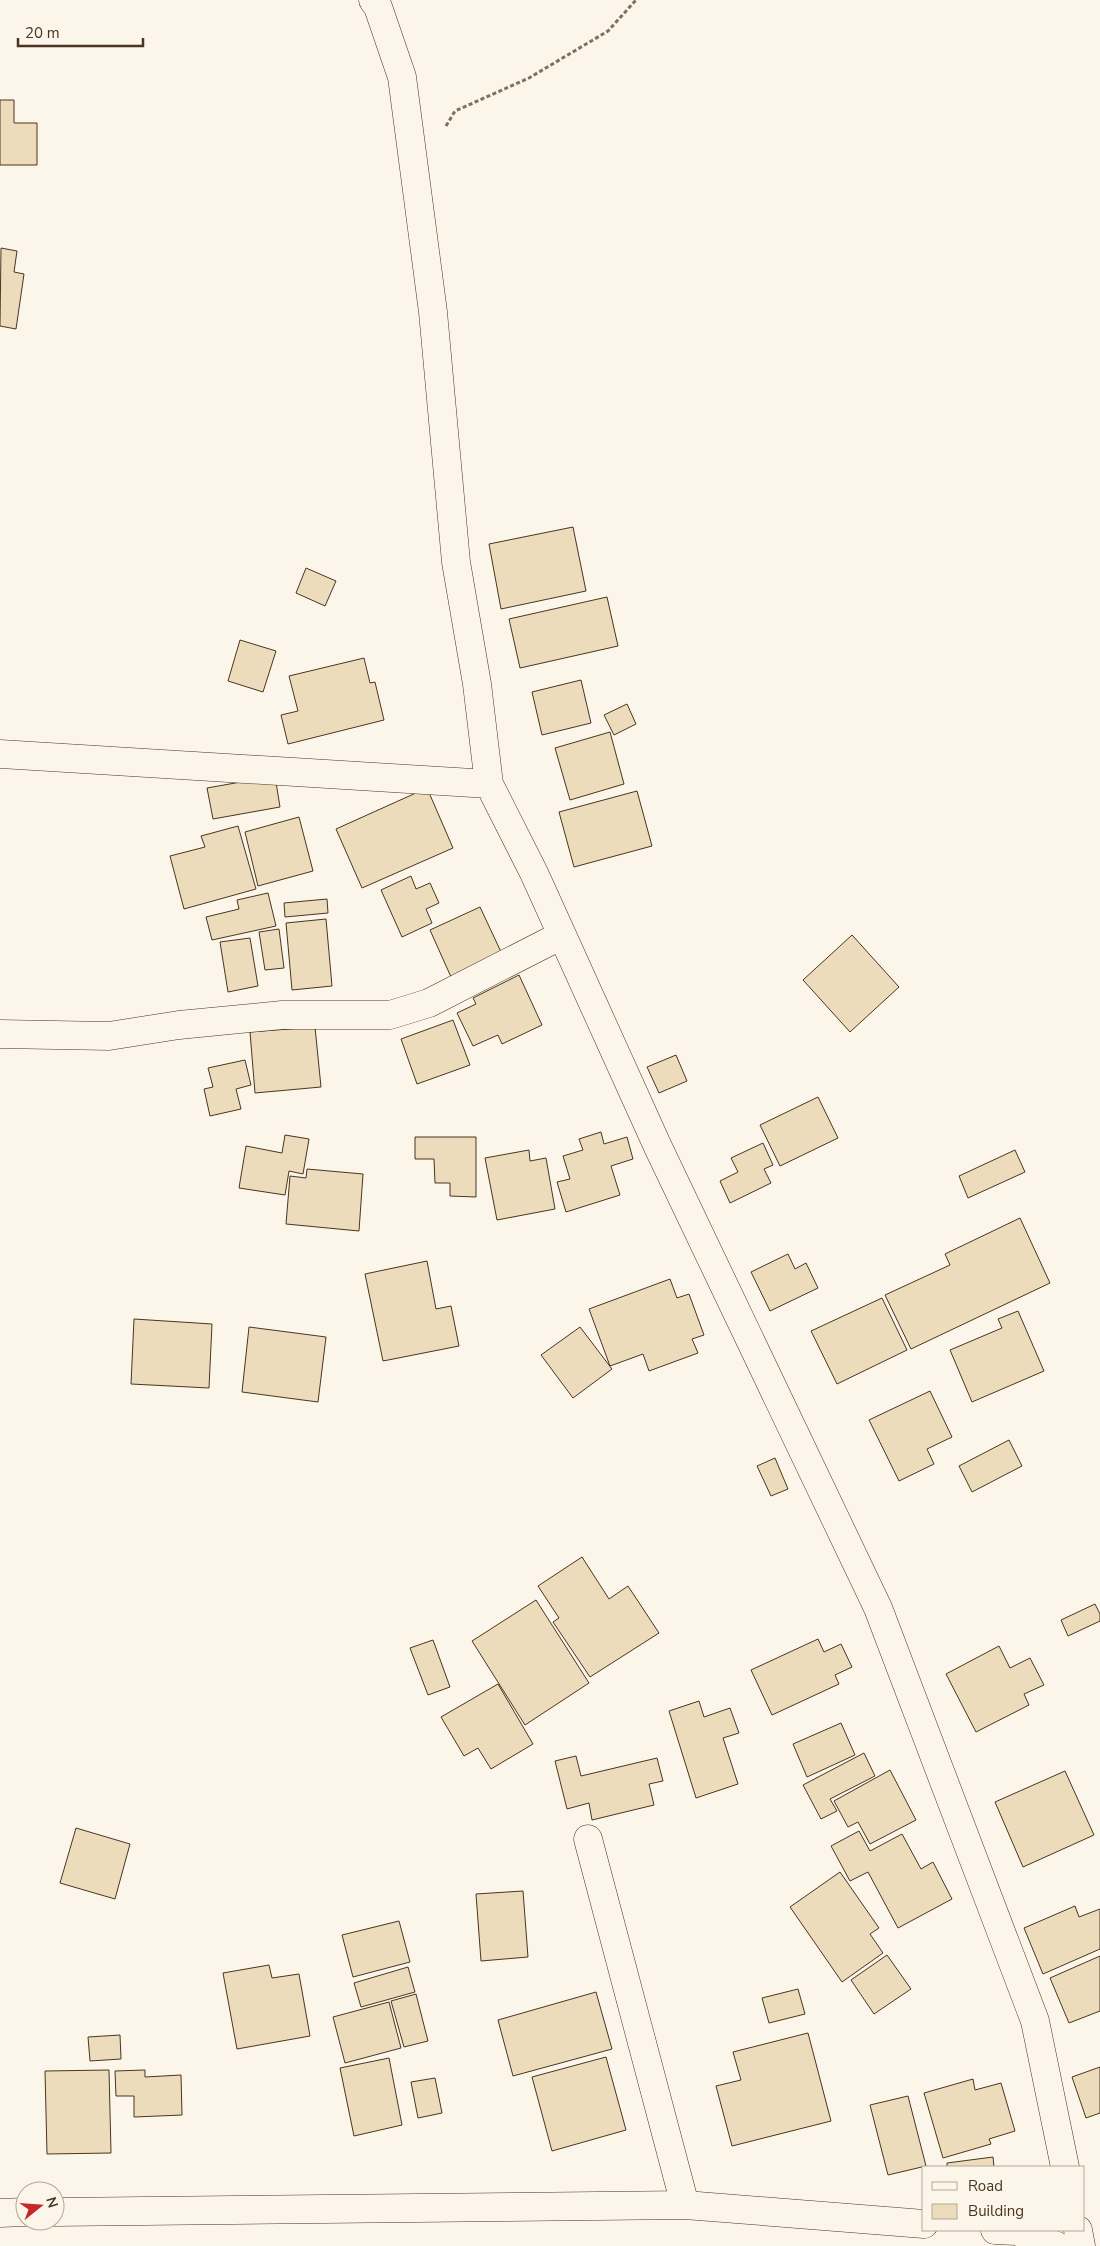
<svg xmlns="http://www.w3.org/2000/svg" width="1100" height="2246" font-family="'Nunito Sans',sans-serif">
<rect width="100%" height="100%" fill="#fbf6e9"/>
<!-- building -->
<path fill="#ecdcbc" stroke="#4a3520" d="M 0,100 L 14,100 L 14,123 L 37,123 L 37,165 L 0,165 Z
M 1,248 L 17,251 L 14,272 L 24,274 L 16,329 L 0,326 Z
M 573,527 L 586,591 L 501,609 L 489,544 Z
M 306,568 L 336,581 L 325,606 L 296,593 Z
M 607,597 L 618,646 L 520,668 L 509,619 Z
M 240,640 L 276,651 L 263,692 L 228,681 Z
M 364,658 L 370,683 L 375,682 L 384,720 L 288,744 L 281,715 L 298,711 L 289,676 Z
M 581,680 L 591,723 L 542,735 L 532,692 Z
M 627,704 L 636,724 L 614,735 L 604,715 Z
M 610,732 L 624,784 L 570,800 L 555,748 Z
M 275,776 L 280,807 L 213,819 L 207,788 Z
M 427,788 L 453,848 L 362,888 L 336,829 Z
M 637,791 L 652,846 L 574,867 L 559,812 Z
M 299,817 L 313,871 L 258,886 L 245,832 Z
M 238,826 L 256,889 L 184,909 L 170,856 L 205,847 L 201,836 Z
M 411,876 L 416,889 L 430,883 L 439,903 L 426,909 L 432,923 L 402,937 L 381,890 Z
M 268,893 L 276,926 L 212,940 L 206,917 L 239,909 L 237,900 Z
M 327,899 L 328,913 L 285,917 L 284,903 Z
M 480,907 L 502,954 L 451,977 L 430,930 Z
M 326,919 L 332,986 L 292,990 L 286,923 Z
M 279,929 L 284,968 L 265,970 L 259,932 Z
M 852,935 L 899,987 L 850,1032 L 803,980 Z
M 250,938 L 258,986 L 228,992 L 220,942 Z
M 519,975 L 542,1025 L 502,1044 L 498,1035 L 473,1046 L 457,1013 L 476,1004 L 473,998 Z
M 453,1020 L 470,1065 L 417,1084 L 401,1039 Z
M 315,1027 L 321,1087 L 255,1093 L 250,1032 Z
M 676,1055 L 687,1081 L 659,1093 L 647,1067 Z
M 245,1060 L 251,1085 L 236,1089 L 241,1109 L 210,1116 L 204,1089 L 213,1087 L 208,1068 Z
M 818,1097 L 838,1138 L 780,1166 L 760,1125 Z
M 601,1132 L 604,1144 L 627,1137 L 633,1159 L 611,1166 L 620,1195 L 566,1212 L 557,1182 L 570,1179 L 563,1156 L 583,1150 L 579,1139 Z
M 285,1135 L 309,1139 L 303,1174 L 289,1171 L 285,1195 L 239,1188 L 246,1146 L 282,1153 Z
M 415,1137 L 476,1137 L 476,1197 L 450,1196 L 450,1183 L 435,1183 L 434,1159 L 415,1159 Z
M 763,1143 L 773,1165 L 764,1169 L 771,1183 L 730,1203 L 720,1181 L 738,1172 L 731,1158 Z
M 529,1150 L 530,1161 L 546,1158 L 555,1209 L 497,1220 L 485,1158 Z
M 1015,1150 L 1025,1172 L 968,1198 L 959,1176 Z
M 307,1169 L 363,1174 L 359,1231 L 286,1224 L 290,1176 L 306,1178 Z
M 1020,1218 L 1050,1283 L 911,1349 L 885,1295 L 950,1265 L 945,1254 Z
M 788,1254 L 795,1269 L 806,1263 L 818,1288 L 770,1311 L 751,1272 Z
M 427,1261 L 436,1309 L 451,1306 L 459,1346 L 383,1361 L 365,1274 Z
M 670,1279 L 677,1298 L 689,1294 L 704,1335 L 692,1339 L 698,1353 L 649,1371 L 643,1354 L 610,1366 L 589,1309 Z
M 882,1298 L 907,1350 L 837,1384 L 811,1331 Z
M 1018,1311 L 1044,1371 L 972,1402 L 950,1350 L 1002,1328 L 998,1319 Z
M 134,1319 L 212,1324 L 209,1388 L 131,1384 Z
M 249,1327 L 326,1337 L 318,1402 L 242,1392 Z
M 580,1327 L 612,1369 L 573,1398 L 541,1355 Z
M 930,1391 L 952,1437 L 927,1449 L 934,1464 L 899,1481 L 869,1420 Z
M 1009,1440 L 1022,1466 L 972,1492 L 959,1466 Z
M 775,1458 L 788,1489 L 771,1496 L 757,1466 Z
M 582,1557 L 609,1599 L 628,1586 L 659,1633 L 590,1677 L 553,1622 L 559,1618 L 538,1586 Z
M 536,1600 L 589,1683 L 525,1725 L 472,1641 Z
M 1095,1604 L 1100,1614 L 1100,1621 L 1068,1636 L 1061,1620 Z
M 818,1639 L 824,1652 L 841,1644 L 852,1667 L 835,1675 L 839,1684 L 772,1715 L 751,1670 Z
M 433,1640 L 450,1687 L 428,1695 L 410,1648 Z
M 999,1646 L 1010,1668 L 1030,1658 L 1044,1685 L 1024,1694 L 1029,1705 L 976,1732 L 946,1674 Z
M 498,1684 L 533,1744 L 491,1769 L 478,1748 L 464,1756 L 441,1717 Z
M 699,1701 L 704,1717 L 730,1708 L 739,1733 L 723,1738 L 738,1784 L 696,1798 L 669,1711 Z
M 841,1723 L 855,1755 L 807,1777 L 793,1744 Z
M 864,1753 L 875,1776 L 830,1799 L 837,1811 L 821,1819 L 803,1785 Z
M 576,1756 L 581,1776 L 657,1758 L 663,1781 L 649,1784 L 654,1805 L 592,1820 L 589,1803 L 567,1809 L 555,1761 Z
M 890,1770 L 916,1820 L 870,1844 L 858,1822 L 848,1827 L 834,1801 Z
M 1065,1771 L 1094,1835 L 1023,1867 L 995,1802 Z
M 76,1828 L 130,1844 L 115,1899 L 60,1883 Z
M 859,1831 L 870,1851 L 902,1834 L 921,1869 L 933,1862 L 952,1899 L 898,1928 L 868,1872 L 850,1881 L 831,1846 Z
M 840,1872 L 879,1928 L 870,1934 L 883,1953 L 842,1982 L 790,1907 Z
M 523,1891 L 528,1957 L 481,1961 L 476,1894 Z
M 1075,1906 L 1079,1917 L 1100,1909 L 1100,1949 L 1043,1974 L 1024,1928 Z
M 399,1921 L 410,1962 L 353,1977 L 342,1935 Z
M 887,1955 L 911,1989 L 874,2014 L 851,1980 Z
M 1100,1956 L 1100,2011 L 1069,2023 L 1050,1978 Z
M 269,1965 L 272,1978 L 299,1974 L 310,2036 L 237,2049 L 223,1973 Z
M 408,1967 L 415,1992 L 361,2007 L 354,1983 Z
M 798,1989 L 805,2014 L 769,2023 L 762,1998 Z
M 596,1992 L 612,2049 L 513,2076 L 498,2020 Z
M 416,1994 L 428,2041 L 404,2047 L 391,2001 Z
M 389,2002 L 401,2048 L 345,2063 L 333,2017 Z
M 808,2033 L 831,2121 L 732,2146 L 716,2086 L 741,2080 L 733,2052 Z
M 120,2035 L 121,2059 L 90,2061 L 88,2037 Z
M 606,2057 L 626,2130 L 552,2151 L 532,2077 Z
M 389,2058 L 402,2125 L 354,2136 L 340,2068 Z
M 1100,2067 L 1100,2113 L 1086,2118 L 1072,2077 Z
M 109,2070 L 111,2153 L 47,2154 L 45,2071 Z
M 145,2070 L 145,2077 L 181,2075 L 182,2115 L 134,2117 L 134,2096 L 116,2096 L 115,2071 Z
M 435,2078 L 442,2113 L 418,2118 L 411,2082 Z
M 973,2079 L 975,2090 L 1001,2083 L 1015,2131 L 989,2139 L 991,2144 L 943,2158 L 924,2093 Z
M 908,2096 L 926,2166 L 888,2175 L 870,2105 Z
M 993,2157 L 994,2167 L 947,2167 L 947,2163 Z"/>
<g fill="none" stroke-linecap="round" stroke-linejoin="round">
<defs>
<path id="minor" d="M 373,0 L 378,7 L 402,77 L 433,312 L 456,562 L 477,684 L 489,784 L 534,873 L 658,1147 L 878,1608 L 1035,2021 L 1065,2167
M 0,754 L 489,784
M 0,1034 L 109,1036 L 179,1025 L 282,1015 L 390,1015 L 429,1003 L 562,935
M 588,1839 L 685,2205
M 55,2212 L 685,2205 L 924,2224
M 0,2213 L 25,2212
M 995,2230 L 1016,2231 L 1057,2246
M 1078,2230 L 1081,2246"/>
</defs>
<!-- minor casing -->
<use href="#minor" stroke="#4a3520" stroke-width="29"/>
<!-- path -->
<path stroke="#7f6f5c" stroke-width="3" stroke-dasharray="4 2.5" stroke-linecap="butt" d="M 446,126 L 455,111 L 529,78 L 608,31 L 636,0"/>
<!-- minor -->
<use href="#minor" stroke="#fbf6e9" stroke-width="28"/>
</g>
<!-- legend -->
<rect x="922" y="2166" width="162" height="65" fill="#fbf6e9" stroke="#b4a999"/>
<rect x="932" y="2182" width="25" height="8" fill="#fbf6e9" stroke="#b4a999"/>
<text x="968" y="2191" font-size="15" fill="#4a3520">Road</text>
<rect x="932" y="2204" width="25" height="15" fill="#ecdcbc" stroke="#b4a999"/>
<text x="968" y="2216" font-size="15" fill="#4a3520">Building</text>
<!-- north arrow -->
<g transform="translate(40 2206) rotate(73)"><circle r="24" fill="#fbf6e9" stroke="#b4a999"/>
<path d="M0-4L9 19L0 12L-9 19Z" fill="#c62828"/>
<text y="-8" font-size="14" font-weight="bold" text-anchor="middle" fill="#4a3520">N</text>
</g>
<!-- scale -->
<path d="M18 38v8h125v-8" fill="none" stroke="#4a3520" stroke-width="2.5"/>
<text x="25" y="38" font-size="15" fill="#4a3520" stroke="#fbf6e9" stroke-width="4" paint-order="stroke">20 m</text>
</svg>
